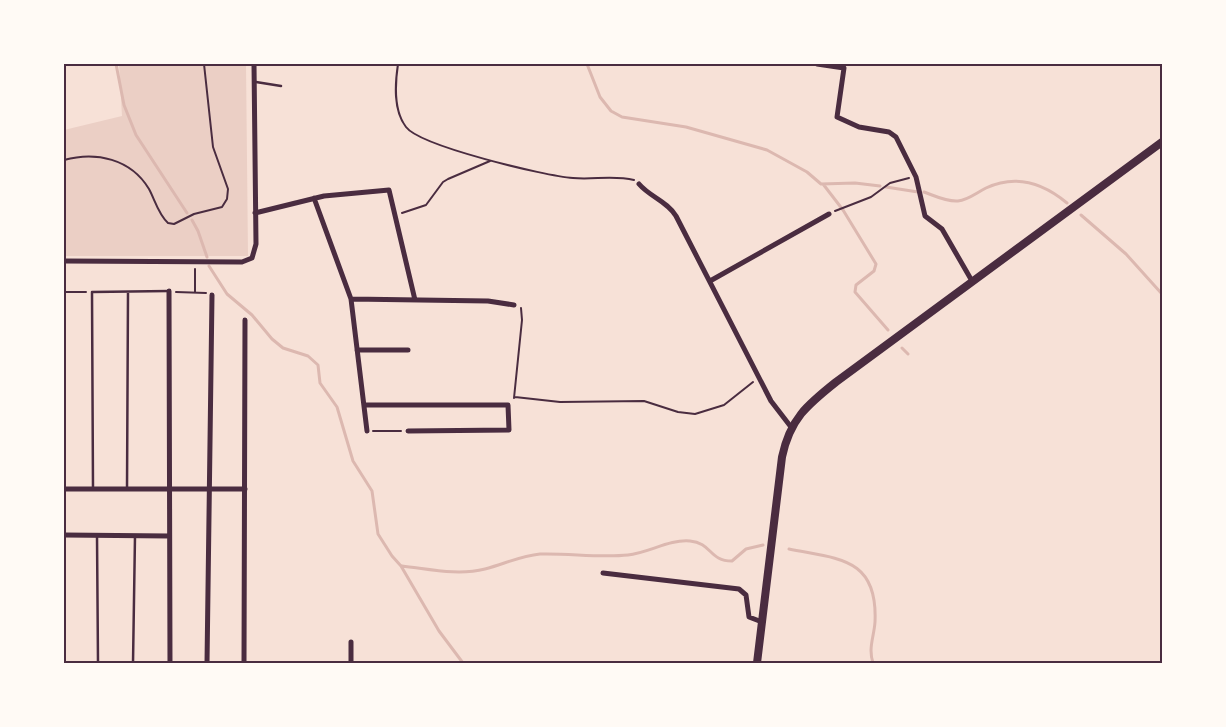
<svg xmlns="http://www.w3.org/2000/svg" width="1226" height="727" font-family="Signika,sans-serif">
<rect width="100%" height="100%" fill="#f7e1d7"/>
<!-- green -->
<path fill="#ebcfc5" d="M 119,64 L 246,64 L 248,256 L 64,256 L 64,130 L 122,116 Z"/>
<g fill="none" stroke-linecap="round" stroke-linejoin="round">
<!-- stream -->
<path stroke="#dcb8b0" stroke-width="3" d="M 116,64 L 124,105 L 136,135 L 187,213
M 587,64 L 600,97 L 611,111 L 622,117 L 686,127 L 767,150 L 807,172 L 821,184 L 855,183 L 880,186
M 823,184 L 843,210 L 876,264 L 874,271 L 856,285 L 855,292 L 888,330
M 886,187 L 918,192
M 924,192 C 935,196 947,202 958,201 C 968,200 976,193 986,188 C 1016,174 1043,183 1067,203
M 1081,215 L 1126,254 L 1162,294
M 192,220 L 198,231 L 207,257
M 209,266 L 227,294 L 252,315 L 272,339 L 283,348 L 308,356 L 318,365 L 320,383 L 337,407 L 353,461 L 372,491 L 378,534 L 392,556 L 401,566 L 439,631 L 463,663
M 902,348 L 908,354
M 789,549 C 838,559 878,557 875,622 C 874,637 868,648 873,663
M 402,566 C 429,569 458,576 485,569 C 504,564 520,556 540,554 C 569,553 599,558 628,555 C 648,553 670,539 690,541 C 712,543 709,561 732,561 L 746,549 L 763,545"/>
<!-- path -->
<path stroke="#4a2c40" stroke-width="2" d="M 398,64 C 395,84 393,110 406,127 C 420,146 545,176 573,178 C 593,180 613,175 634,180
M 64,160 C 96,151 131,159 149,189 C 155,200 158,214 168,223 L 174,224 L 194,214 L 222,207 L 227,199 L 228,189 L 213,147 L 204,64
M 835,211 L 871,197 L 890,183 L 909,178
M 402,213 L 426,205 L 443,182 L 448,179 L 490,161
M 195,269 L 195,292
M 64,292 L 86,292
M 176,292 L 206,293
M 515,397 L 560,402 L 644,401 L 678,412 L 695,414 L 724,405 L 753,382
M 514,398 L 522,320 L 521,308
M 373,431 L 401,431"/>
<!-- service -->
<path stroke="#4a2c40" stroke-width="2.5" d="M 256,82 L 281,86
M 93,489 L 92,292 L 169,291
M 127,489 L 128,292
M 97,536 L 98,663
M 133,663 L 135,536"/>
<!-- minor -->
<path stroke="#4a2c40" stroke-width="5" d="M 817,64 L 844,68 L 837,117 L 859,127 L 889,132 L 896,137 L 916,177 L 925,216 L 942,229 L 972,281
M 639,184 C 650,197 667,201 676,216 L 771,401 L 791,427
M 314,198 L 351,299 L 367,431
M 255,213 L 324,196 L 389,190 L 415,300
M 64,261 L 242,262 L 252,258 L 256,244 L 254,64
M 710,281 L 829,214
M 169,291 L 170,663
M 351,299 L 488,301 L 514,305
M 357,350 L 408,350
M 364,405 L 508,405 L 509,430 L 408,431
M 64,489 L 245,489
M 64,535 L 169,536
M 603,573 L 739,589 L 746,595 L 749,617 L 762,622
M 207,663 L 212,295
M 244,663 L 245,320
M 351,663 L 351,642"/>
<!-- primary -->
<path stroke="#4a2c40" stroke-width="8" d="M 757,663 L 782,457 C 790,419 807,405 836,382 L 1162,142"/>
</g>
<!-- border -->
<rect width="1226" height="727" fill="none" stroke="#fffaf5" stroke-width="130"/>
<rect x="65" y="65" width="1096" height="597" fill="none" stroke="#4a2c40" stroke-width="2"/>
</svg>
